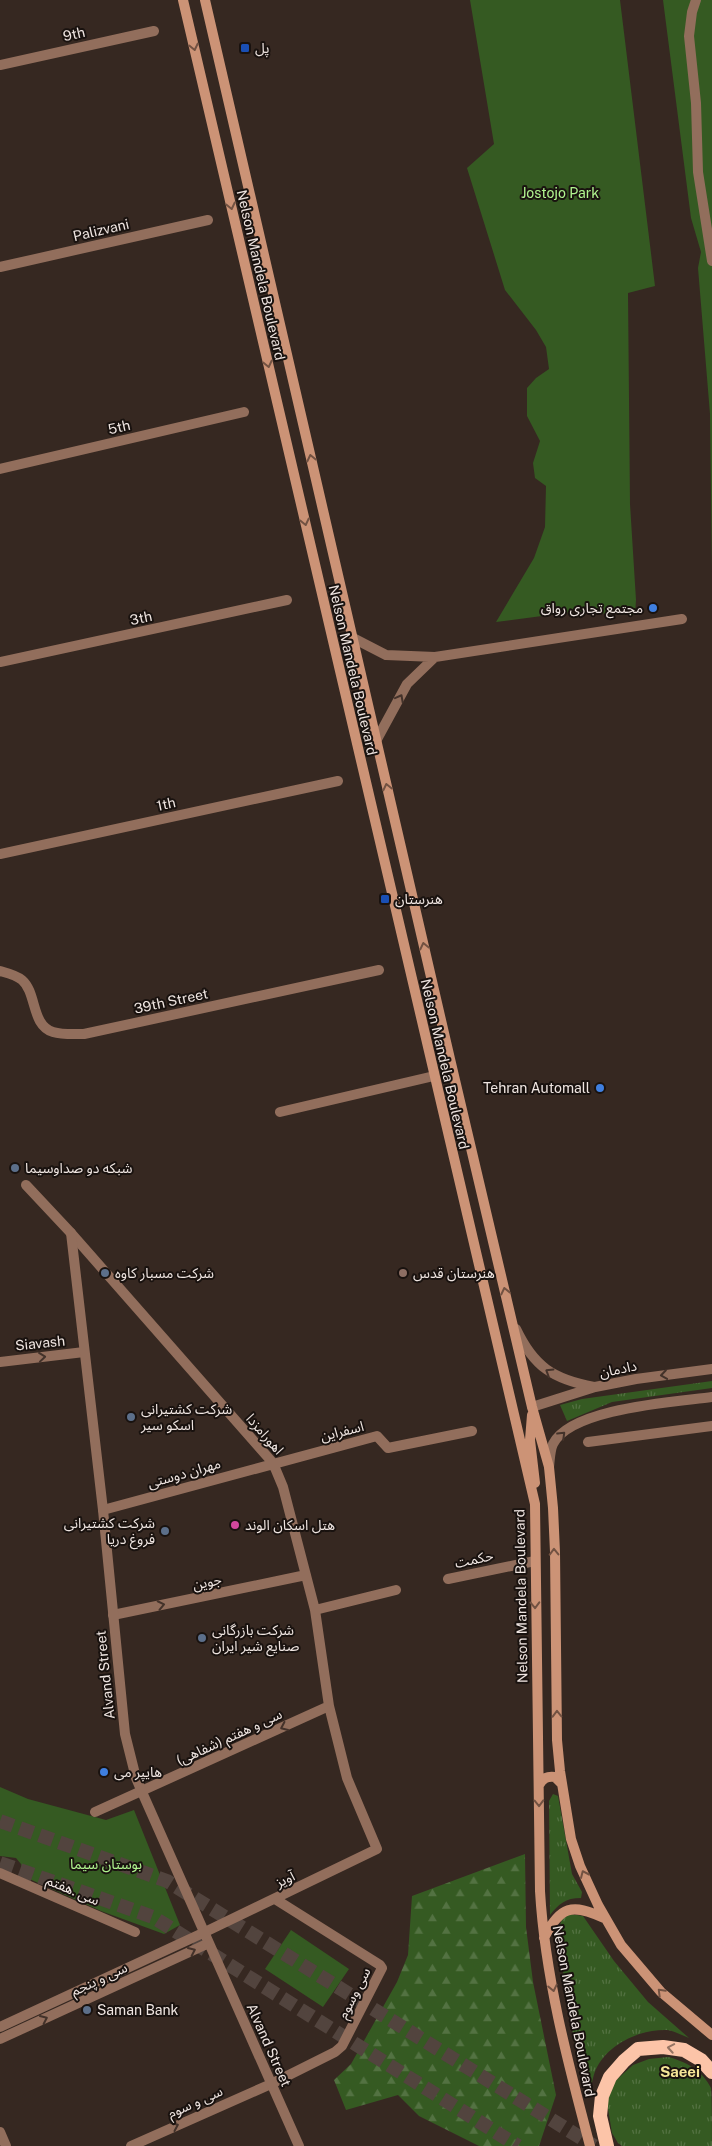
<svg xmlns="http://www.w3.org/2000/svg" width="712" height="2146" font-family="'Public Sans','Noto Sans Arabic',sans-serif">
<defs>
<pattern id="grass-tufts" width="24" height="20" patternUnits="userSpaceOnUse" patternTransform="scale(1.25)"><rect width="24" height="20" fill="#355a22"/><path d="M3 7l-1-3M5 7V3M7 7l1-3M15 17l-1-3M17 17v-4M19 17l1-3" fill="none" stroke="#537242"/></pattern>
<pattern id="forest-firs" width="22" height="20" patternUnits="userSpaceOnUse" patternTransform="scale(1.25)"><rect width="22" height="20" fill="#355a22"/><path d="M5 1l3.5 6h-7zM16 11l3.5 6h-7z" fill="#537242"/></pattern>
</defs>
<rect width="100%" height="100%" fill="#362821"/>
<!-- grass -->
<path fill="url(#grass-tufts)" d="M 712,1381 L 712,1388 L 612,1402 L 567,1421 L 560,1405 L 582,1399 Z
M 553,1794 L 558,1796 L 572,1874 L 582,1892 L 581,1898 C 565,1898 559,1904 550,1915 L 549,1801 Z
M 570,1914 L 583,1916 L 614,1961 L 648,2002 L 689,2038 C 682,2035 674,2031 667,2030 C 641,2029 610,2043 597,2067 C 593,2074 592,2085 589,2093 L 574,2041 L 557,1934 L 562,1919 Z
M 668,2057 C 685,2061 703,2071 711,2088 C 712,2095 712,2135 712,2146 L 622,2146 L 618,2143 L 612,2133 L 606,2096 L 613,2083 L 633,2065 L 649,2059 Z"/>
<!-- forest -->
<path fill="url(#forest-firs)" d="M 525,1854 L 526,1927 L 533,1982 L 556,2095 L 539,2146 L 479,2146 L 419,2116 L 398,2095 L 346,2110 L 334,2080 L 351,2064 L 397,1982 L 408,1955 L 412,1896 Z"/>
<!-- park -->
<path fill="#355a22" d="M 470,0 L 620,0 L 655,286 L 628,293 L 630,504 L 636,600 L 635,615 L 572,612 L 496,622 L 534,558 L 545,527 L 546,486 L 535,478 L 533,463 L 540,441 L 527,416 L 527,388 L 536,378 L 549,369 L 546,347 L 536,330 L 505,290 L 467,168 L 494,144 Z
M 663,0 L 712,0 L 712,572 L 710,414 L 698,268 L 701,252 L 691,218 Z
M 0,1787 L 28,1799 L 106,1820 L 134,1810 L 180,1925 L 164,1934 L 101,1911 L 25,1877 L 21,1864 L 16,1858 L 0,1856 Z
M 291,1930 L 349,1969 L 323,2007 L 265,1969 Z"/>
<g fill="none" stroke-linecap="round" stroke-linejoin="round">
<!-- trunk-tunnel -->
<path stroke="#52443e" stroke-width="14" stroke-dasharray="14 7" stroke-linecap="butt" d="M 0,1821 L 167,1881 L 594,2146
M 0,1863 L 153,1917 L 518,2146"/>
<!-- pedestrian -->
<path stroke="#926e5c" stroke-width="10" d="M 696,0 L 692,12 L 689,36 L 696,103 L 698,172 L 712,261"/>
<!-- minor -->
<path stroke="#926e5c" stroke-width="10" d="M 0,65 L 154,31
M 0,267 L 208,220
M 0,469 L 244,412
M 0,662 L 287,600
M 0,854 L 338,781
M 0,971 C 7,973 16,975 22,980 C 37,993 31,1025 53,1032 C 63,1035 74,1034 84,1034 L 379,970
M 280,1112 L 434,1076
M 26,1185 L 71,1233 L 273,1463 L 283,1487 L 315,1610 L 329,1706 L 347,1778 L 377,1849 L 205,1932
M 0,1362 L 84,1352
M 588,1442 L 712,1426
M 103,1510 L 377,1436 L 388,1448 L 472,1431
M 448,1579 L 535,1561
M 315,1610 L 396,1590
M 113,1615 L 306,1575
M 95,1812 L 329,1706
M 0,1873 L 135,1932
M 131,2146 L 271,2084 L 335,2052 L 342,2046 L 382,1968 L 380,1965 L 275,1899"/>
<!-- tertiary -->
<path stroke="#926e5c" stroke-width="10" d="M 353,638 L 386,655 L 435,657 L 682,619
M 376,741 L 407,684 L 435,657
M 71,1233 L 103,1510 L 125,1734 L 136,1778 L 142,1792 L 299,2146
M 516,1329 C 534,1367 553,1379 594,1387
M 532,1407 L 595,1387 L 636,1379 L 712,1369
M 549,1467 C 550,1459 550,1450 553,1444 C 571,1408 675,1402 712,1397
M 0,2027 L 205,1932
M 0,2039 L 209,1943
M 0,2132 L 6,2146"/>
<!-- secondary -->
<path stroke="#cc9376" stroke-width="10" d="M 183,0 L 535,1504 L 540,1891 C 545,1977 568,2063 590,2146
M 205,0 L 450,1059 L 532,1407 L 549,1467 L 553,1508 L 555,1552 L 557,1740 L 560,1771 L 571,1839 L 580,1866 L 598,1905 L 621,1945 L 661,1992 L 712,2035
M 532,1415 L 530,1440 L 535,1483
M 539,1785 C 543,1778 547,1776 555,1777 L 562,1784
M 544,1938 C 560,1906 572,1903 604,1918"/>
<!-- trunk -->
<path stroke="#fcc4a8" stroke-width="14" d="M 607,2146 L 600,2116 L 602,2096 L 610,2077 L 624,2061 L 638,2049 L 663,2047 L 684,2050 L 701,2060 L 712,2072"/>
</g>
<!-- one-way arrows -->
<defs><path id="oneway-chevron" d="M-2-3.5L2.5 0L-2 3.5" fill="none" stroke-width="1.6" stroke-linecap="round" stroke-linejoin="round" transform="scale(1.25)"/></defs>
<g stroke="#725242">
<use href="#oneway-chevron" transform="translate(194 47) rotate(77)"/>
<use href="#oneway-chevron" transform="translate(231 206) rotate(77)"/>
<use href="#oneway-chevron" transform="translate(268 364) rotate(77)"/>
<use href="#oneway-chevron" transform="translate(311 458) rotate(-103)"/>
<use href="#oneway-chevron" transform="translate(305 522) rotate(77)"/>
<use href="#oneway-chevron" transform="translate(387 787) rotate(-103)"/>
<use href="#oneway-chevron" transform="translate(424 946) rotate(-103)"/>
<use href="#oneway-chevron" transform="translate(505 1291) rotate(-103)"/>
<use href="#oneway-chevron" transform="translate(554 1552) rotate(-91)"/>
<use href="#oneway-chevron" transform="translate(535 1605) rotate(89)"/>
<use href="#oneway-chevron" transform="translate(557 1714) rotate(-91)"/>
<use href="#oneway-chevron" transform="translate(539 1803) rotate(89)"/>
<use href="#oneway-chevron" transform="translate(584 1874) rotate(-114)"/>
<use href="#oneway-chevron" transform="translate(553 1988) rotate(78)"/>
<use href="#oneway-chevron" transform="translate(661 1992) rotate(-135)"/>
</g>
<g stroke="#43322a">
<use href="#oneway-chevron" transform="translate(400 698) rotate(-62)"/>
<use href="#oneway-chevron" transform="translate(42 1357) rotate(-6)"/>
<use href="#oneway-chevron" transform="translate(549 1372) rotate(-148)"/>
<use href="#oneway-chevron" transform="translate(664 1375) rotate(172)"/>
<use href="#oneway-chevron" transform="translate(562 1435) rotate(-44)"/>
<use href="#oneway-chevron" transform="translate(161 1605) rotate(-12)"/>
<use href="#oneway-chevron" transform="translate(284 1727) rotate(155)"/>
<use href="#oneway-chevron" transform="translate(192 1951) rotate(-25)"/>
<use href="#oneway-chevron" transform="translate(44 2019) rotate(-25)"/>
<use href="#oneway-chevron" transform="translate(175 2126) rotate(-24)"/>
</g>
<use stroke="#967463" href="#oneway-chevron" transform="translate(671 2048) rotate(-170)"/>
<!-- markers -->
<g fill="#1a4fb4" stroke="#19120f" stroke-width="2">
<rect x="240" y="43" width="10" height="10" rx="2.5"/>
<rect x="380" y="894" width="10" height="10" rx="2.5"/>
</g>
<g fill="#3f7fe0" stroke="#19120f" stroke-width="2">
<circle cx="653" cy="608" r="5"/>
<circle cx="600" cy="1088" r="5"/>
<circle cx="104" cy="1772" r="5"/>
</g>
<g fill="#5c6f8a" stroke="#19120f" stroke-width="2">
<circle cx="15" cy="1168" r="5"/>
<circle cx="105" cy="1273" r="5"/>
<circle cx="131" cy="1417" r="5"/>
<circle cx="165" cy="1531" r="5"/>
<circle cx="202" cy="1638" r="5"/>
<circle cx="87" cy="2010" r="5"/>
</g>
<circle fill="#8d6e63" stroke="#19120f" stroke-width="2" cx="403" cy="1273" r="5"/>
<circle fill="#d1479c" stroke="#19120f" stroke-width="2" cx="235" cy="1525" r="5"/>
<g text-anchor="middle" stroke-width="4" stroke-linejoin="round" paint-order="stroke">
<!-- street labels -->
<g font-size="14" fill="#efe5e1" stroke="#19120f">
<text transform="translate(74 34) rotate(-13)" y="5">9th</text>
<text transform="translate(101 230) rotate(-13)" y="5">Palizvani</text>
<text transform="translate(261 275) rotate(77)" y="5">Nelson Mandela Boulevard</text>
<text transform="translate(119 427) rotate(-13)" y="5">5th</text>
<text transform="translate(141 618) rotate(-12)" y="5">3th</text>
<text transform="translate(353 670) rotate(77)" y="5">Nelson Mandela Boulevard</text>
<text transform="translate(166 804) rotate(-12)" y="5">1th</text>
<text transform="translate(171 1001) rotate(-12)" y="5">39th Street</text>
<text transform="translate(445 1064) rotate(77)" y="5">Nelson Mandela Boulevard</text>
<text transform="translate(40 1343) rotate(-6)" y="5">Siavash</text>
<text transform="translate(618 1369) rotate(-11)" y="5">دادمان</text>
<text transform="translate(342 1431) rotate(-14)" y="5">اسفراین</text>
<text transform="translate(265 1434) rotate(49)" y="5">اهورامزدا</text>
<text transform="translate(184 1473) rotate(-16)" y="5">مهران دوستی</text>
<text transform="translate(474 1559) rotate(-12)" y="5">حکمت</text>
<text transform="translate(207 1582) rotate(-12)" y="5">جوین</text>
<text transform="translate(521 1596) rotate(-91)" y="5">Nelson Mandela Boulevard</text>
<text transform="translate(105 1675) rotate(-96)" y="5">Alvand Street</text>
<text transform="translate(229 1737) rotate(-25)" y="5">سی و هفتم (شفاهی)</text>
<text transform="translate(285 1879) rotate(-26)" y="5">آویز</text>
<text transform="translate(73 1890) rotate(23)" y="5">سی .هفتم</text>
<text transform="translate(99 1979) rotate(-25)" y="5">سی و پنجم</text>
<text transform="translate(354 1993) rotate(-63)" y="5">سی وسوم</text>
<text transform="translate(574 2011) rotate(79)" y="5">Nelson Mandela Boulevard</text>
<text transform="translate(269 2045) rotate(66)" y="5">Alvand Street</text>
<text transform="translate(195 2102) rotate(-24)" y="5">سی و سوم</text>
</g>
<!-- poi labels -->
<g font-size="14" fill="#efe5e1" stroke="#19120f" text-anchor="start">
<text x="255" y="53">پل</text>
<text x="643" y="613" text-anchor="end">مجتمع تجاری رواق</text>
<text x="395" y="904">هنرستان</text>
<text x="590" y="1093" text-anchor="end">Tehran Automall</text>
<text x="25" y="1173">شبکه دو صداوسیما</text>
<text x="115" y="1278">شرکت مسبار کاوه</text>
<text x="413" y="1278">هنرستان قدس</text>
<text x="141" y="1414">شرکت کشتیرانی<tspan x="141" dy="16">اسکو سیر</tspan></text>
<text x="155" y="1528" text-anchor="end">شرکت کشتیرانی<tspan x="155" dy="16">فروغ دریا</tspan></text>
<text x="245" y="1530">هتل اسکان الوند</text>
<text x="212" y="1635">شرکت بازرگانی<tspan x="212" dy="16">صنایع شیر ایران</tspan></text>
<text x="114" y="1777">هایپر می</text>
<text x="97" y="2015">Saman Bank</text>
</g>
<!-- park labels -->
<g font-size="14" fill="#b0f48f" stroke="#19120f">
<text x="560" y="198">Jostojo Park</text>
<text x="106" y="1869">بوستان سیما</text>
</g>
<!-- neighbourhood labels -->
<g font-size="15" font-weight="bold" fill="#f5e697" stroke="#19120f">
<text x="680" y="2077">Saeei</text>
</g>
</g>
</svg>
